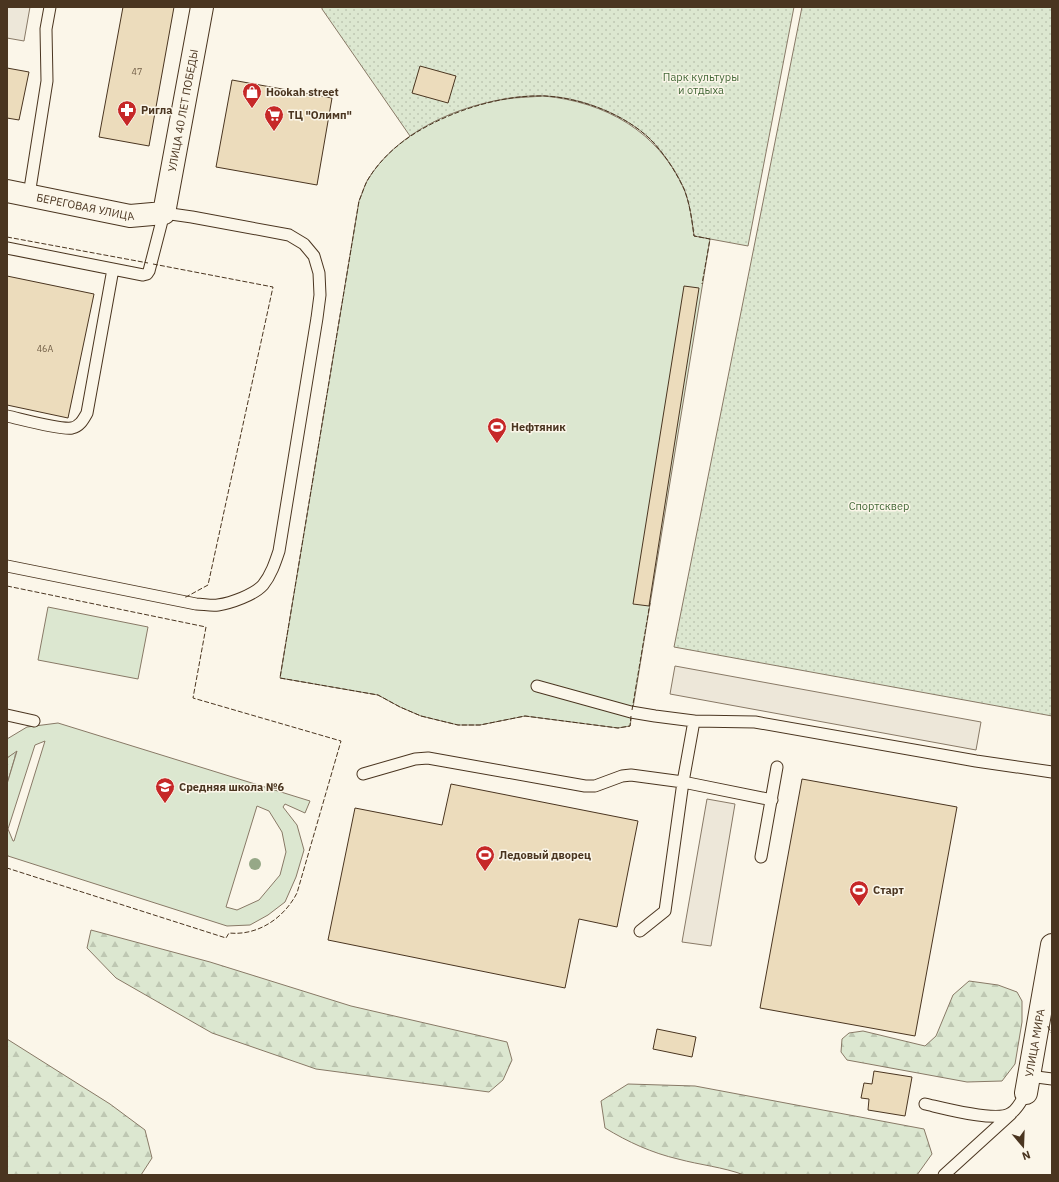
<svg xmlns="http://www.w3.org/2000/svg" width="1059" height="1182" font-family="'IBM Plex Sans',sans-serif">
<defs>
<pattern id="grass-tufts" width="24" height="20" patternUnits="userSpaceOnUse"><rect width="24" height="20" fill="#dce7d0"/><path d="M3 7l-1-3M5 7V3M7 7l1-3M15 17l-1-3M17 17v-4M19 17l1-3" fill="none" stroke="#bec7b2"/></pattern>
<pattern id="forest-firs" width="22" height="20" patternUnits="userSpaceOnUse"><rect width="22" height="20" fill="#dce7d0"/><path d="M5 1l3.5 6h-7zM16 11l3.5 6h-7z" fill="#bec7b2"/></pattern>
<pattern id="park-dots" width="8" height="8" patternUnits="userSpaceOnUse"><rect width="8" height="8" fill="#dce7d0"/><path d="M2 2h.1M6 6h.1" fill="none" stroke="#bec7b2" stroke-width="1.8" stroke-linecap="round"/></pattern>
</defs>
<rect width="100%" height="100%" fill="#fbf6e9"/>
<!-- grass -->
<path fill="url(#grass-tufts)" stroke="#887966" d="M 17,750 L 7,784 L 7,758 Z"/>
<!-- forest -->
<path fill="url(#forest-firs)" stroke="#887966" d="M 91,930 L 210,962 L 351,1006 L 507,1042 L 512,1060 L 503,1080 L 489,1092 L 316,1069 L 212,1033 L 116,978 L 87,948 Z
M 969,981 L 998,985 L 1017,992 L 1022,1001 L 1022,1022 L 1015,1064 L 1002,1081 L 967,1082 L 847,1060 L 841,1052 L 842,1039 L 849,1033 L 863,1031 L 925,1046 L 936,1036 L 953,995 Z
M 7,1039 L 110,1104 L 145,1130 L 152,1158 L 141,1175 L 7,1175 Z
M 628,1084 L 695,1086 L 924,1129 L 932,1154 L 917,1175 L 744,1175 C 723,1167 700,1165 678,1159 C 652,1153 628,1142 605,1128 L 601,1101 Z"/>
<!-- park -->
<path fill="url(#park-dots)" stroke="#887966" d="M 322,7 L 794,7 L 748,246 L 694,236 C 692,221 690,204 684,189 C 677,172 663,152 650,139 C 624,114 580,97 545,96 C 497,94 451,112 410,136 L 322,9 Z
M 802,7 L 1052,7 L 1052,716 L 674,647 Z"/>
<!-- pitch -->
<path fill="#dce7d0" stroke="#887966" fill-rule="evenodd" d="M 544,96 C 605,102 658,131 684,189 C 690,204 692,221 694,236 L 710,239 L 630,726 L 618,728 L 525,716 L 480,725 L 458,725 L 421,716 L 400,707 L 378,695 L 280,678 L 359,201 C 362,194 364,187 367,181 C 396,132 459,104 514,98 C 524,97 534,97 544,96 Z
M 48,607 L 148,627 L 138,679 L 38,660 Z
M 58,723 L 310,801 L 305,813 L 285,804 L 283,807 L 297,825 L 304,850 L 296,877 L 285,902 L 268,915 L 250,925 L 227,926 L 8,856 L 7,854 L 7,784 L 17,751 L 7,758 L 7,739 L 27,727 ZM 45,741 L 14,841 L 13,841 L 8,829 L 35,745 ZM 257,806 L 269,811 L 282,832 L 286,852 L 280,875 L 259,900 L 237,910 L 226,907 Z"/>
<!-- parking -->
<path fill="#ede7d9" stroke="#887966" d="M 7,7 L 30,7 L 24,41 L 7,38 Z
M 675,666 L 981,722 L 976,750 L 670,694 Z
M 707,799 L 735,804 L 711,946 L 682,942 Z"/>
<!-- building -->
<path fill="#ecdcbc" stroke="#4a3520" d="M 123,7 L 174,7 L 149,146 L 99,137 Z
M 420,66 L 456,76 L 448,103 L 412,93 Z
M 7,68 L 29,72 L 19,120 L 7,118 Z
M 232,80 L 332,98 L 317,185 L 216,167 Z
M 7,276 L 94,294 L 68,418 L 7,405 Z
M 684,286 L 699,288 L 649,606 L 633,604 Z
M 802,779 L 957,807 L 915,1036 L 760,1008 Z
M 451,784 L 638,821 L 617,927 L 579,919 L 565,988 L 328,940 L 355,808 L 442,825 Z
M 657,1029 L 696,1037 L 692,1057 L 653,1049 Z
M 874,1071 L 912,1077 L 905,1116 L 868,1110 L 869,1099 L 861,1098 L 864,1083 L 872,1084 Z"/>
<g fill="none" stroke-linecap="round" stroke-linejoin="round">
<defs>
<path id="service" d="M 29,195 L 47,81 L 46,29 L 50,7
M 7,248 L 143,275 L 147,274 L 149,271 L 164,213 L 192,217 L 289,235 L 304,244 L 314,256 L 319,273 L 320,295 L 317,318 L 279,551 C 275,563 271,575 263,585 C 254,595 231,603 218,605 C 211,606 203,604 196,604 L 7,566
M 7,416 C 21,419 60,430 72,428 C 80,426 83,420 87,413 L 113,269
M 537,686 L 631,712 L 655,716 L 694,721 L 755,722 L 976,761 L 1052,772
M 7,715 L 34,721
M 363,774 L 415,759 L 428,758 L 585,786 L 595,786 L 622,776 L 631,775 L 683,782 L 772,800
M 761,857 L 777,767
M 640,931 L 665,911 L 683,782 L 694,721
M 1029,1076 L 1052,1079
M 925,1104 C 943,1108 997,1123 1011,1113 C 1018,1109 1022,1099 1026,1093
M 944,1175 L 1011,1114"/>
<g id="minor">
<path id="s1" d="M 7,191 L 130,216 L 164,213 L 202,7"/>
<path id="s2" d="M 1026,1093 L 1052,945"/>
</g>
</defs>
<!-- service casing -->
<use href="#service" stroke="#4a3520" stroke-width="13"/>
<!-- minor casing -->
<use href="#minor" stroke="#4a3520" stroke-width="24"/>
<!-- service -->
<use href="#service" stroke="#fbf6e9" stroke-width="11"/>
<!-- minor -->
<use href="#minor" stroke="#fbf6e9" stroke-width="22"/>
<!-- fence -->
<path stroke="#4a3520" stroke-width="1" stroke-dasharray="5 2" stroke-linecap="butt" d="M 7,237 L 148,263
M 153,264 L 273,287 L 208,585 L 186,597 L 184,597
M 7,586 L 206,627 L 193,698 L 341,741 L 297,893 C 284,918 258,936 229,933 L 226,938 L 7,868
M 632,710 L 650,603
M 631,716 L 630,726 L 618,728 L 525,716 L 480,725 L 458,725 L 421,716 L 400,707 L 378,695 L 280,678 L 359,201 C 362,194 364,187 367,181 C 386,149 417,129 451,115 C 480,103 514,95 545,96 C 581,98 624,114 650,139 C 664,153 676,172 684,189 C 690,204 692,221 694,236 L 710,239 L 702,284
M 1048,1026 L 1048,1027 L 1052,1034"/>
</g>
<!-- trees -->
<circle fill="#96a887" cx="255" cy="864" r="6"/>
<!-- icons -->
<defs>
<symbol id="shop-pin" viewBox="-11 -11 22 30"><path d="M0 17L-7.5 6A9.5 9.5 0 1 1 7.5 6Z" fill="#c62828" stroke="#fbf6e9"/><path d="M-5-2.5h2.3a2.7 3.5 0 0 1 5.4 0H5L5.5 6h-11ZM-1.5-2.5h3a1.5 2.3 0 0 0-3 0Z" fill="#fff"/></symbol>
<symbol id="pharmacy-pin" viewBox="-11 -11 22 30"><path d="M0 17L-7.5 6A9.5 9.5 0 1 1 7.5 6Z" fill="#c62828" stroke="#fbf6e9"/><path d="M-2-6h4v4h4v4h-4v4h-4v-4h-4v-4h4Z" fill="#fff"/></symbol>
<symbol id="supermarket-pin" viewBox="-11 -11 22 30"><path d="M0 17L-7.5 6A9.5 9.5 0 1 1 7.5 6Z" fill="#c62828" stroke="#fbf6e9"/><path d="M-6-5.5h2.5l.6 2H6L4.5 2H-2.5L-4.4-4H-6ZM-1.5 3.2a1.3 1.3 0 1 0 .1 0ZM3 3.2a1.3 1.3 0 1 0 .1 0Z" fill="#fff"/></symbol>
<symbol id="stadium-pin" viewBox="-11 -11 22 30"><path d="M0 17L-7.5 6A9.5 9.5 0 1 1 7.5 6Z" fill="#c62828" stroke="#fbf6e9"/><path d="M0-5a6.5 5 0 1 0 0 10a6.5 5 0 1 0 0-10ZM-3.5-1.8h7v3.6h-7Z" fill="#fff"/></symbol>
<symbol id="school-pin" viewBox="-11 -11 22 30"><path d="M0 17L-7.5 6A9.5 9.5 0 1 1 7.5 6Z" fill="#c62828" stroke="#fbf6e9"/><path d="M0-5L7-2L0 1L-7-2ZM-4 1L0 2.5L4 1V4Q0 6-4 4Z" fill="#fff"/></symbol>
</defs>
<g fill-rule="evenodd">
<use href="#shop-pin" x="241" y="81" width="22" height="30"/>
<use href="#pharmacy-pin" x="116" y="99" width="22" height="30"/>
<use href="#supermarket-pin" x="263" y="104" width="22" height="30"/>
<use href="#stadium-pin" x="486" y="416" width="22" height="30"/>
<use href="#school-pin" x="154" y="776" width="22" height="30"/>
<use href="#stadium-pin" x="474" y="844" width="22" height="30"/>
<use href="#stadium-pin" x="848" y="879" width="22" height="30"/>
</g>
<g text-anchor="middle" stroke-width="3" stroke-linejoin="round" paint-order="stroke">
<!-- number labels -->
<g font-size="9" fill="#725f47">
<text x="137" y="75">47</text>
<text x="45" y="352">46А</text>
</g>
<!-- park labels -->
<g font-size="11" fill="#436837" stroke="#fbf6e9">
<text x="701" y="81">Парк культуры<tspan x="701" dy="13">и отдыха</tspan></text>
<text x="879" y="510">Спортсквер</text>
</g>
<!-- poi labels -->
<g font-size="11" font-weight="bold" fill="#4a3520" stroke="#fbf6e9" text-anchor="start">
<text x="266" y="96">Hookah street</text>
<text x="141" y="114">Ригла</text>
<text x="288" y="119">ТЦ "Олимп"</text>
<text x="511" y="431">Нефтяник</text>
<text x="179" y="791">Средняя школа №6</text>
<text x="499" y="859">Ледовый дворец</text>
<text x="873" y="894">Старт</text>
</g>
<!-- street labels -->
<g font-size="11" fill="#4a3520" stroke="#fbf6e9">
<text dy="4" stroke="none"><textPath href="#s1" startOffset="264">УЛИЦА 40 ЛЕТ ПОБЕДЫ</textPath></text>
<text dy="4" stroke="none"><textPath href="#s1" startOffset="80">БЕРЕГОВАЯ УЛИЦА</textPath></text>
<text dy="4" stroke="none"><textPath href="#s2" startOffset="51">УЛИЦА МИРА</textPath></text>
</g>
</g>
<!-- border -->
<rect width="1059" height="1182" fill="none" stroke="#4a3520" stroke-width="16"/>
<!-- north arrow -->
<g transform="translate(1023 1146) rotate(161)" stroke="#fbf6e9" stroke-width="3" paint-order="stroke">
<path d="M0-3L7 15L0 10L-7 15Z" fill="#4a3520"/>
<text y="-6" font-size="11" font-weight="bold" text-anchor="middle" fill="#4a3520">N</text>
</g>
</svg>
